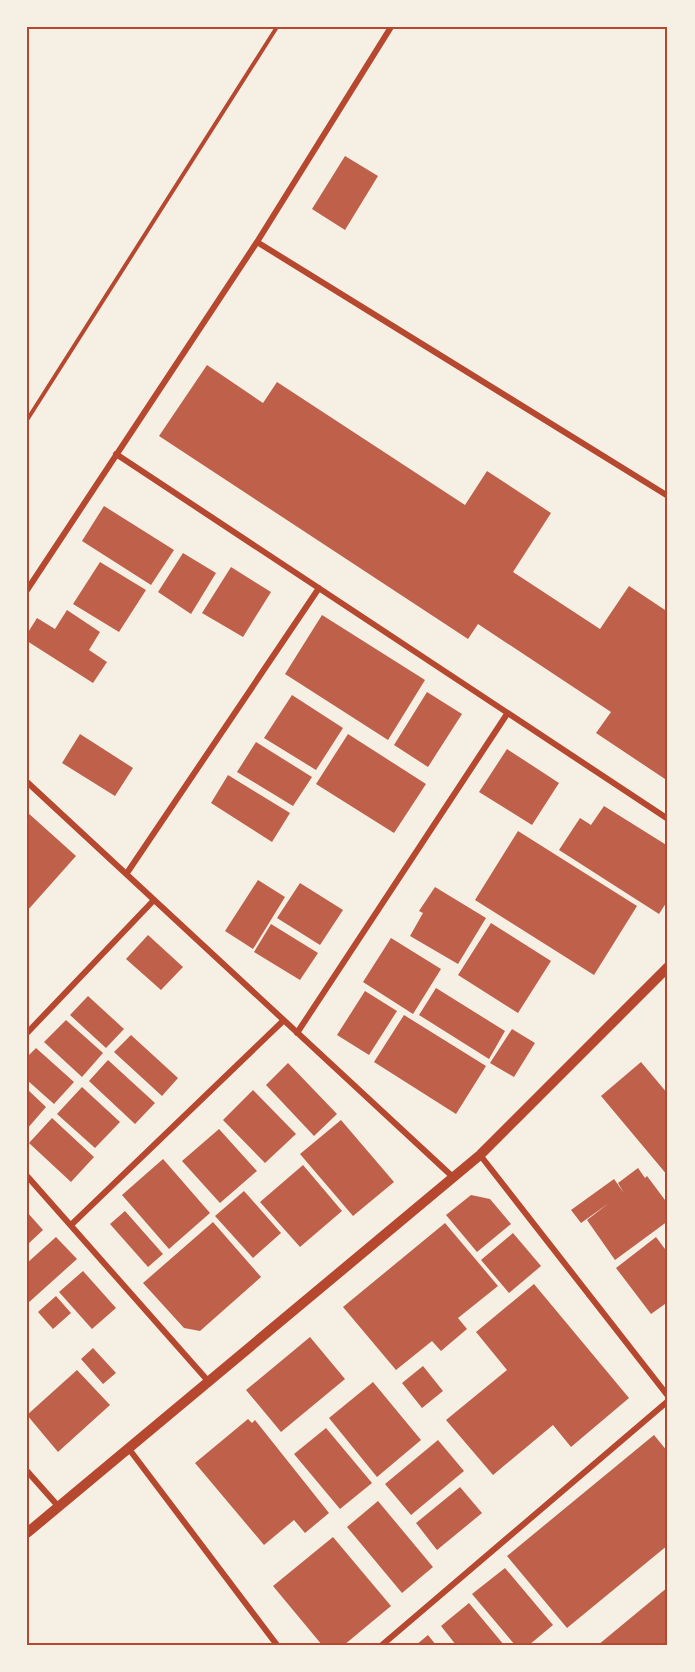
<svg xmlns="http://www.w3.org/2000/svg" width="695" height="1672" font-family="Montserrat,sans-serif">
<rect width="100%" height="100%" fill="#f6efe4"/>
<!-- building -->
<path fill="#bf614a" d="M 345,156 L 378,176 L 345,230 L 312,209 Z
M 207,365 L 263,403 L 277,382 L 465,505 L 487,471 L 551,513 L 513,572 L 600,629 L 629,586 L 668,612 L 668,781 L 596,733 L 611,712 L 478,624 L 468,639 L 159,436 Z
M 104,506 L 174,550 L 151,585 L 82,541 Z
M 183,553 L 216,573 L 191,614 L 158,592 Z
M 100,562 L 146,590 L 119,632 L 73,604 Z
M 231,567 L 271,592 L 243,637 L 202,613 Z
M 67,610 L 100,632 L 89,650 L 107,662 L 93,683 L 27,641 L 27,634 L 37,618 L 55,629 Z
M 322,615 L 425,680 L 388,740 L 285,674 Z
M 427,692 L 462,714 L 428,767 L 394,745 Z
M 292,695 L 343,728 L 316,770 L 264,738 Z
M 80,734 L 133,768 L 115,796 L 62,763 Z
M 348,734 L 426,784 L 394,833 L 316,784 Z
M 256,742 L 312,777 L 293,806 L 237,772 Z
M 507,749 L 559,783 L 532,825 L 479,792 Z
M 228,775 L 290,813 L 272,842 L 211,803 Z
M 604,806 L 668,846 L 668,900 L 659,914 L 559,850 L 580,818 L 591,825 Z
M 27,812 L 76,856 L 27,911 Z
M 518,831 L 637,906 L 594,975 L 475,900 Z
M 258,880 L 285,897 L 253,949 L 225,931 Z
M 300,883 L 343,910 L 320,945 L 277,918 Z
M 435,887 L 486,918 L 458,964 L 410,936 L 423,913 L 419,911 Z
M 491,923 L 551,961 L 518,1013 L 458,975 Z
M 271,924 L 318,953 L 300,980 L 254,952 Z
M 148,935 L 183,967 L 161,990 L 126,959 Z
M 391,938 L 441,969 L 413,1014 L 363,982 Z
M 436,988 L 505,1031 L 489,1059 L 419,1015 Z
M 365,991 L 397,1011 L 369,1055 L 337,1035 Z
M 88,996 L 124,1029 L 106,1048 L 70,1015 Z
M 404,1015 L 486,1066 L 456,1114 L 374,1062 Z
M 66,1020 L 103,1053 L 82,1077 L 44,1042 Z
M 512,1029 L 535,1043 L 514,1077 L 490,1063 Z
M 131,1035 L 178,1078 L 162,1096 L 114,1052 Z
M 36,1048 L 74,1082 L 54,1104 L 27,1080 L 27,1057 Z
M 108,1060 L 155,1103 L 135,1124 L 89,1081 Z
M 641,1062 L 668,1094 L 668,1176 L 601,1096 Z
M 288,1063 L 337,1114 L 314,1136 L 266,1085 Z
M 82,1087 L 120,1122 L 95,1148 L 57,1114 Z
M 27,1089 L 46,1107 L 27,1129 Z
M 253,1090 L 296,1134 L 265,1163 L 223,1120 Z
M 52,1118 L 94,1157 L 71,1182 L 29,1143 Z
M 341,1120 L 394,1182 L 353,1216 L 300,1154 Z
M 219,1129 L 257,1171 L 220,1203 L 182,1161 Z
M 163,1159 L 210,1213 L 169,1249 L 122,1195 Z
M 303,1165 L 342,1211 L 300,1247 L 260,1202 Z
M 638,1168 L 645,1178 L 647,1176 L 668,1204 L 668,1221 L 615,1260 L 587,1220 L 609,1203 L 581,1223 L 571,1210 L 614,1179 L 624,1193 L 618,1183 Z
M 244,1191 L 281,1233 L 253,1258 L 215,1216 Z
M 471,1195 L 490,1199 L 511,1224 L 477,1252 L 446,1215 Z
M 125,1211 L 163,1254 L 148,1267 L 110,1224 Z
M 27,1212 L 43,1230 L 27,1245 Z
M 213,1222 L 261,1277 L 200,1331 L 184,1328 L 143,1283 Z
M 445,1223 L 498,1286 L 458,1318 L 467,1329 L 441,1351 L 432,1341 L 396,1370 L 343,1307 Z
M 513,1233 L 541,1266 L 509,1293 L 481,1260 Z
M 56,1237 L 77,1259 L 27,1304 L 27,1263 Z
M 656,1237 L 668,1253 L 668,1308 L 665,1304 L 651,1314 L 616,1268 Z
M 83,1271 L 116,1308 L 92,1329 L 59,1292 Z
M 534,1284 L 629,1398 L 571,1447 L 553,1425 L 493,1475 L 446,1420 L 507,1370 L 476,1332 Z
M 56,1296 L 71,1313 L 53,1329 L 38,1312 Z
M 310,1337 L 345,1379 L 281,1432 L 246,1390 Z
M 93,1348 L 116,1373 L 103,1384 L 81,1359 Z
M 423,1366 L 443,1391 L 422,1408 L 402,1383 Z
M 77,1370 L 110,1405 L 58,1452 L 27,1415 Z
M 373,1382 L 421,1440 L 377,1477 L 329,1418 Z
M 248,1419 L 252,1423 L 255,1420 L 329,1513 L 305,1533 L 294,1520 L 264,1545 L 195,1463 Z
M 326,1428 L 372,1483 L 340,1509 L 294,1454 Z
M 654,1435 L 668,1452 L 668,1545 L 567,1628 L 507,1556 Z
M 438,1440 L 464,1471 L 411,1515 L 385,1484 Z
M 460,1487 L 482,1513 L 437,1550 L 416,1523 Z
M 378,1501 L 433,1567 L 402,1593 L 347,1527 Z
M 333,1537 L 391,1606 L 344,1645 L 322,1645 L 273,1586 Z
M 505,1568 L 553,1625 L 529,1645 L 515,1645 L 472,1594 Z
M 668,1587 L 668,1645 L 598,1645 Z
M 469,1603 L 504,1645 L 456,1645 L 441,1626 Z
M 428,1635 L 436,1645 L 416,1645 Z"/>
<g fill="none" stroke-linecap="round" stroke-linejoin="round">
<!-- path -->
<path stroke="#b5482f" stroke-width="4" d="M 27,420 L 277,27"/>
<!-- minor -->
<path stroke="#b5482f" stroke-width="6" d="M 257,242 L 668,496
M 116,454 L 668,819
M 27,590 L 257,242 L 391,27
M 27,782 L 454,1178
M 127,873 L 319,588
M 27,1033 L 153,901
M 297,1033 L 507,714
M 480,1155 L 668,1396
M 27,1176 L 209,1382
M 71,1225 L 283,1021
M 129,1449 L 277,1645
M 27,1471 L 58,1506
M 382,1645 L 668,1401"/>
<!-- tertiary -->
<path stroke="#b5482f" stroke-width="10" d="M 27,1533 L 480,1155 L 668,967"/>
</g>
<!-- border -->
<rect width="695" height="1672" fill="none" stroke="#f6efe4" stroke-width="57"/>
<rect x="28" y="28" width="638" height="1616" fill="none" stroke="#b5482f" stroke-width="2"/>
</svg>
